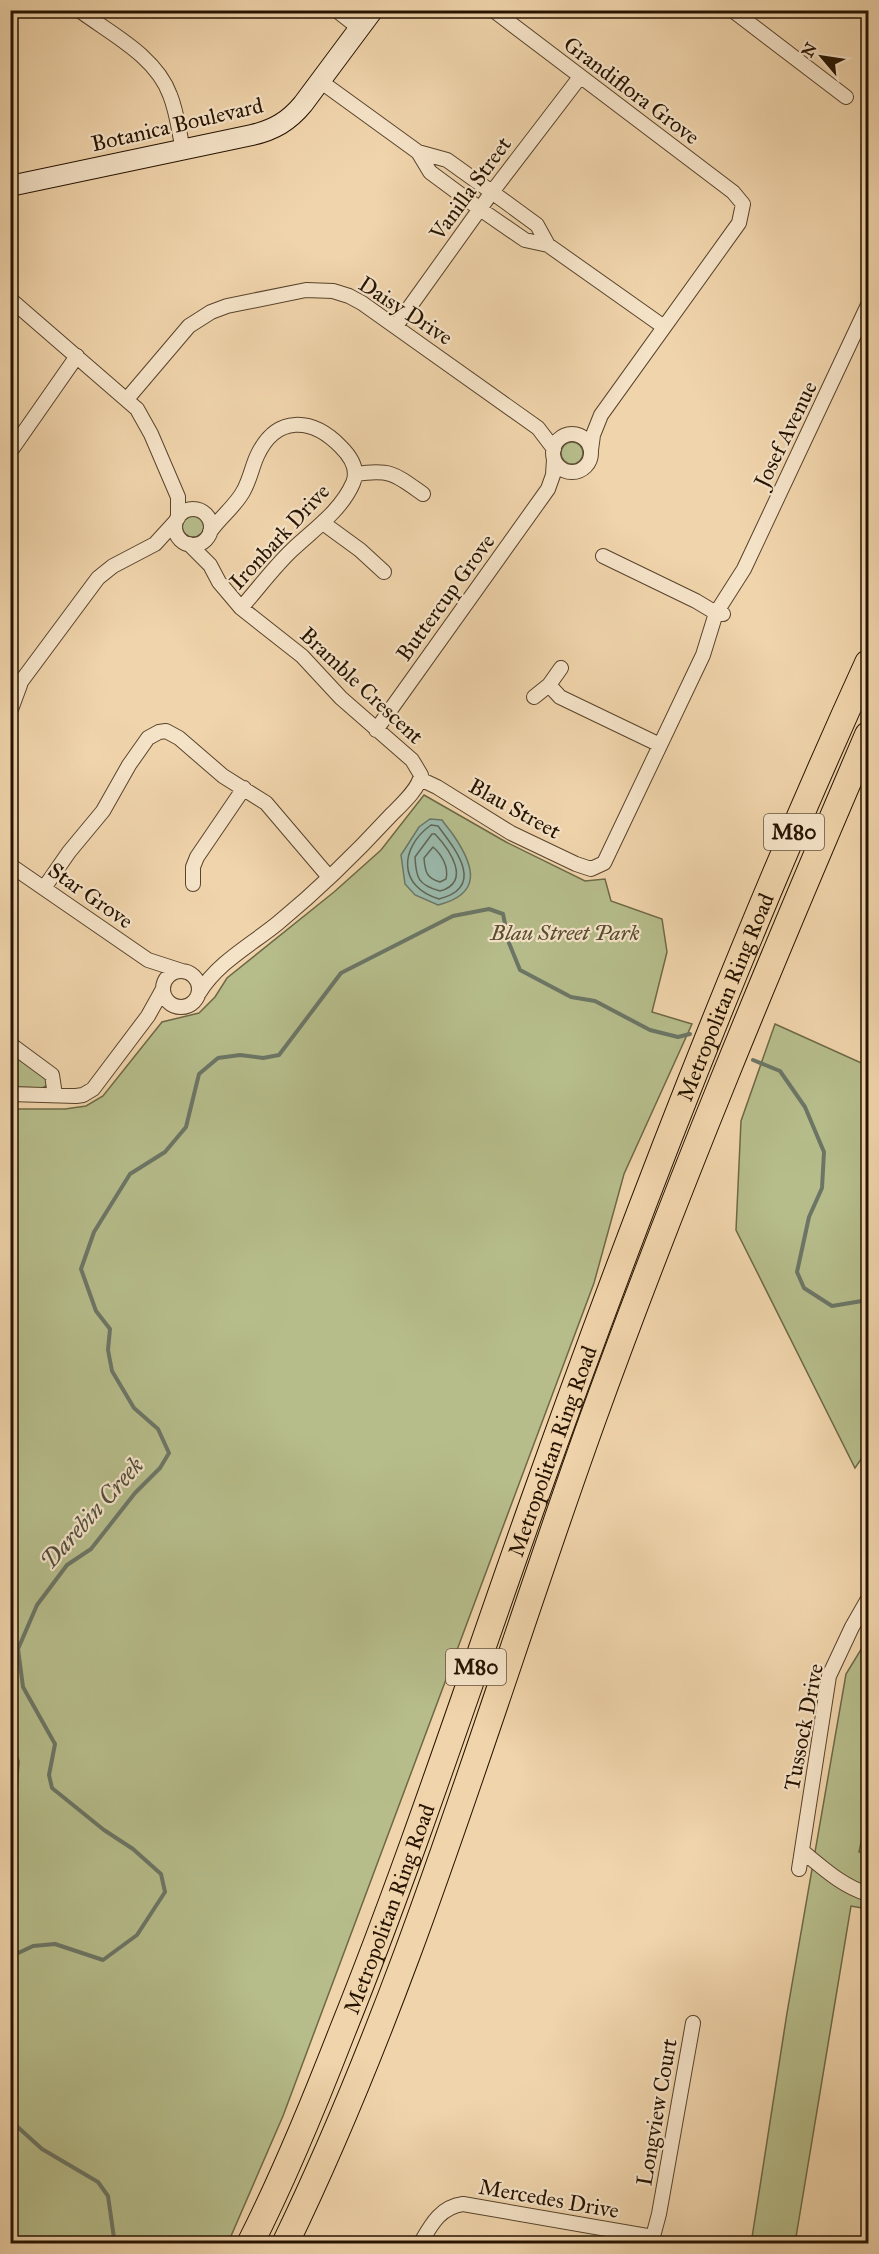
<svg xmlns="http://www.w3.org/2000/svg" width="879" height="2254" font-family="'IM FELL Great Primer',serif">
<rect width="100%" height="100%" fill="#f0d4ab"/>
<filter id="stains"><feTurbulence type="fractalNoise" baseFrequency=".00333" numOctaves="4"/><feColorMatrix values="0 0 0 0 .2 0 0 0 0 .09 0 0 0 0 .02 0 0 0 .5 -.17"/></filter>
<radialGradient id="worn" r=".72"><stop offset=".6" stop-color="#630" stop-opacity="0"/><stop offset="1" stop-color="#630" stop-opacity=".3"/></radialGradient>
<!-- green -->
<path fill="#b6bd8b" stroke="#6e6846" stroke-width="1.5" d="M561 453a11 11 0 1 1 22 0a11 11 0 1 1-22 0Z
M182 526a11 11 0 1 1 22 0a11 11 0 1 1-22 0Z
M 424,795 L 506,842 L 585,881 L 605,879 L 611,901 L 662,919 L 667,952 L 652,1012 L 692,1024 L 624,1174 L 594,1283 L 283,2116 L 228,2243 L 11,2243 L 10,1907 L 19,1761 L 10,1736 L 10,1109 L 65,1109 L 86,1106 L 103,1096 L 162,1022 L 199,1013 L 215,997 L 227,978 L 334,892 L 381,850 Z
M 775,1024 L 868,1066 L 868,1449 L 855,1468 L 736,1230 L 741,1121 Z
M 11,1051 L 47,1077 L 48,1085 L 42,1088 L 11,1087 Z
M 868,1638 L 868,1809 L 859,1852 L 868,1854 L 868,1909 L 851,1906 L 795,2243 L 751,2244 L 787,2013 L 846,1674 Z"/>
<!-- water -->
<path fill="#9ab8aa" stroke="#6c7666" stroke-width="1.5" d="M 430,819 L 442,820 C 446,826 450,830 454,836 C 475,867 482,894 438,905 L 415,895 L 405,884 L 401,855 L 419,827 Z"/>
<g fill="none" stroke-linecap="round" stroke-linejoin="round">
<!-- shore -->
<path stroke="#606655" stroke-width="1.5" d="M 431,825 L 438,826 C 456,850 486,887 439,899 C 398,887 399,848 431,825 Z
M 432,834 L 435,834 C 450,850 472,882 440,891 C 418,885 416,878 415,857 Z
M 433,847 C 442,855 449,867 446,879 L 440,882 C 426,878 425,871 424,858 Z"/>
<!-- stream -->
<path stroke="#6c7666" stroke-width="4" d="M 753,1060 L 780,1071 L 805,1107 L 824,1152 L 822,1188 L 809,1217 L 797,1272 L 804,1288 L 832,1306 L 868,1300
M 10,1957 L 33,1946 L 55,1944 L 103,1960 L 137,1935 L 165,1892 L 161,1874 L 133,1849 L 104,1830 L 52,1788 L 49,1775 L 55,1744 L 23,1687 L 18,1649 L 37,1605 L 67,1565 L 91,1549 L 135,1493 L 160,1468 L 169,1453 L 158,1429 L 134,1408 L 112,1371 L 108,1350 L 110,1329 L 96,1311 L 81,1269 L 94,1232 L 130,1174 L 165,1152 L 186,1127 L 199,1074 L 218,1058 L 240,1055 L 263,1058 L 279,1055 L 341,973 L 453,916 L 489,909 L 503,914 L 509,943 L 520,970 L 571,997 L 595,1001 L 650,1030 L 678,1037 L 690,1034
M 10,2120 L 42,2149 L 98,2182 L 108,2196 L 114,2238 L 117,2244"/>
<defs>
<path id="street" d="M 79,10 C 111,34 156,56 170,95 C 177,112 179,132 183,150
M 336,10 L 359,28
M 493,10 L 733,192 L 743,204 L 739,223 L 601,415 L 593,435 L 591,450
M 732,10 L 846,97
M 320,81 L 418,152 L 447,160 L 507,203 L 537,225 L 548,245
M 418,152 L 430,172 L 480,209 L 525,240 L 548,245 L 664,327
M 10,299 L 137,409 L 151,434 L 178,497 L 178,518
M 396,326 L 492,192 L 580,77
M 127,399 L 189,326 L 211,312 L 227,306 L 306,290 L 333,291 L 349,296 L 362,303 L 538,428 L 554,449
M553 453a19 19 0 1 1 38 0a19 19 0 1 1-38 0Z
M 10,452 L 77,356
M 356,474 C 391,469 395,474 423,494
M175 527a18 18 0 1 1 36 0a18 18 0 1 1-36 0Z
M 323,523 L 360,550 L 384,572
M 210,532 C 220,517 236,506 244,490 C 250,479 252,467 257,456 C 276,415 312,417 341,447 C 351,457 359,469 353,483 C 341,511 313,530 292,550 C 273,568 258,589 241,608
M 189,544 L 210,565 L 219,582 L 241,608 L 302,656 L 341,698 L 412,760 L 421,775 C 419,789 401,805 391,815 C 356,853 318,890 278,923 C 251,945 218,962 199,993
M 603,556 L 696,601 L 716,613 L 723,614
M 549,685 L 560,697 L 660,745
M 10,692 L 20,683 L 98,578 L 113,566 L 155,544 L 176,521
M 534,697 L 549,685 L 561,668
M 10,712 L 20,685
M 376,730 L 548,489 L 553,475 L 554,459
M 420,779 L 437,787 L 511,833 L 576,864 L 591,869 L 604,863 L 703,655 L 716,613 L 744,569 L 868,305
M 10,865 L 148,960 L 182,971
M 193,884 L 193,867 L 197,857 L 244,788
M 44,888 L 69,852 L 103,811 L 129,765 L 148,738 L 159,732 L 166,731 L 179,738 L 223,776 L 266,803 L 329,877
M163 989a18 18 0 1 1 36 0a18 18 0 1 1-36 0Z
M 10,1044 L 52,1075 L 55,1095
M 10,1094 L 76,1096 L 83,1095 L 93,1089 L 148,1016 L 163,989
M 802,1851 C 823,1868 842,1886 868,1894
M 799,1869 L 829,1676 L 852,1627 L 868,1599
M 420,2244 C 431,2225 440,2207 463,2204 L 653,2237
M 651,2244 L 659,2214 L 693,2023"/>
<path id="secondary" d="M 10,186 L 252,135 C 274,130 289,121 303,104 L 373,10"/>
<g id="highway">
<path id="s1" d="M 250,2244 C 285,2175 314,2104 342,2032 C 412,1858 470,1680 533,1503 C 634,1219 743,937 868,663"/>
<path d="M 285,2244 C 413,1980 493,1696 592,1421 C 676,1189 771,961 868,735"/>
</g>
</defs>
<!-- street casing -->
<use href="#street" stroke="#58432b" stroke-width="16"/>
<!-- secondary casing -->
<use href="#secondary" stroke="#261300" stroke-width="22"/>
<!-- highway casing -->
<use href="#highway" stroke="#261300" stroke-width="28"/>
<!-- street -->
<use href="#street" stroke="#f5e3c8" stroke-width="14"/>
<!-- secondary -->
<use href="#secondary" stroke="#f5e3c8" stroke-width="20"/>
<!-- highway -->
<use href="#highway" stroke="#f0d4ab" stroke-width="26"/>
</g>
<g text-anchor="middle" stroke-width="4.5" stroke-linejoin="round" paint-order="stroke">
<!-- shield labels -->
<g fill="#f5e3c8" stroke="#64513c" stroke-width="1.5">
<rect x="764" y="814" width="60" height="36" rx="4.5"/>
<rect x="446" y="1649" width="60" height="36" rx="4.5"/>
</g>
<g font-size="21" font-weight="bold" fill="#261300">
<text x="794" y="839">M80</text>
<text x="476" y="1674">M80</text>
</g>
<!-- street labels -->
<g font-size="22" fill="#261300" stroke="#f5e3c8">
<text transform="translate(632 90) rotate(37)" y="8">Grandiflora Grove</text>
<text transform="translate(177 124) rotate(-13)" y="8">Botanica Boulevard</text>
<text transform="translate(470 188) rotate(-54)" y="8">Vanilla Street</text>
<text transform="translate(406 310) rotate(33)" y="8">Daisy Drive</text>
<text transform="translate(785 434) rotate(-64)" y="8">Josef Avenue</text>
<text transform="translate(279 536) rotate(-47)" y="8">Ironbark Drive</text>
<text transform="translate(445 597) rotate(-54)" y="8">Buttercup Grove</text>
<text transform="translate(362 685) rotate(43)" y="8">Bramble Crescent</text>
<text transform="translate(515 808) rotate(29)" y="8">Blau Street</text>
<text transform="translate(91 895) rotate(35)" y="8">Star Grove</text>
<text dy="8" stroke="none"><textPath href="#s1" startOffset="1335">Metropolitan Ring Road</textPath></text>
<text dy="8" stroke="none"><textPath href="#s1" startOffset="849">Metropolitan Ring Road</textPath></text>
<text transform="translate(803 1727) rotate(-79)" y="8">Tussock Drive</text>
<text dy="8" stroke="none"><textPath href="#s1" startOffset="363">Metropolitan Ring Road</textPath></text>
<text transform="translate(656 2112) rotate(-80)" y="8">Longview Court</text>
<text transform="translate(549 2198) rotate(10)" y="8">Mercedes Drive</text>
</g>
<!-- park labels -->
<g font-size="22" font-style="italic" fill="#584e31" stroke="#f5e3c8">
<text x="565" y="940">Blau Street Park</text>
</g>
<!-- water labels -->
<g font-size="24" font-style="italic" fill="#4f4d3c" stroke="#f5e3c8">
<text transform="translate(92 1513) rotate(-48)" y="8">Darebin Creek</text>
</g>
</g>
<!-- margin -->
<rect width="879" height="2254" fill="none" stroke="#f0d4ab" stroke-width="36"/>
<rect x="12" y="12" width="855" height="2230" fill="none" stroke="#261300" stroke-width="3"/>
<rect x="18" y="18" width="843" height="2218" fill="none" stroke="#261300" stroke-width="1.5"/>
<!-- north arrow -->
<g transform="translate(822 57) rotate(299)" stroke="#f5e3c8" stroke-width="4.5" paint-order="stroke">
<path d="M0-4.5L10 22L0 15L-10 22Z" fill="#261300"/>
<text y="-9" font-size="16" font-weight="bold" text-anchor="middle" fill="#261300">N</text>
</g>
<rect width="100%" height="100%" filter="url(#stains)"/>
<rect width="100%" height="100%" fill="url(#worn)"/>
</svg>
